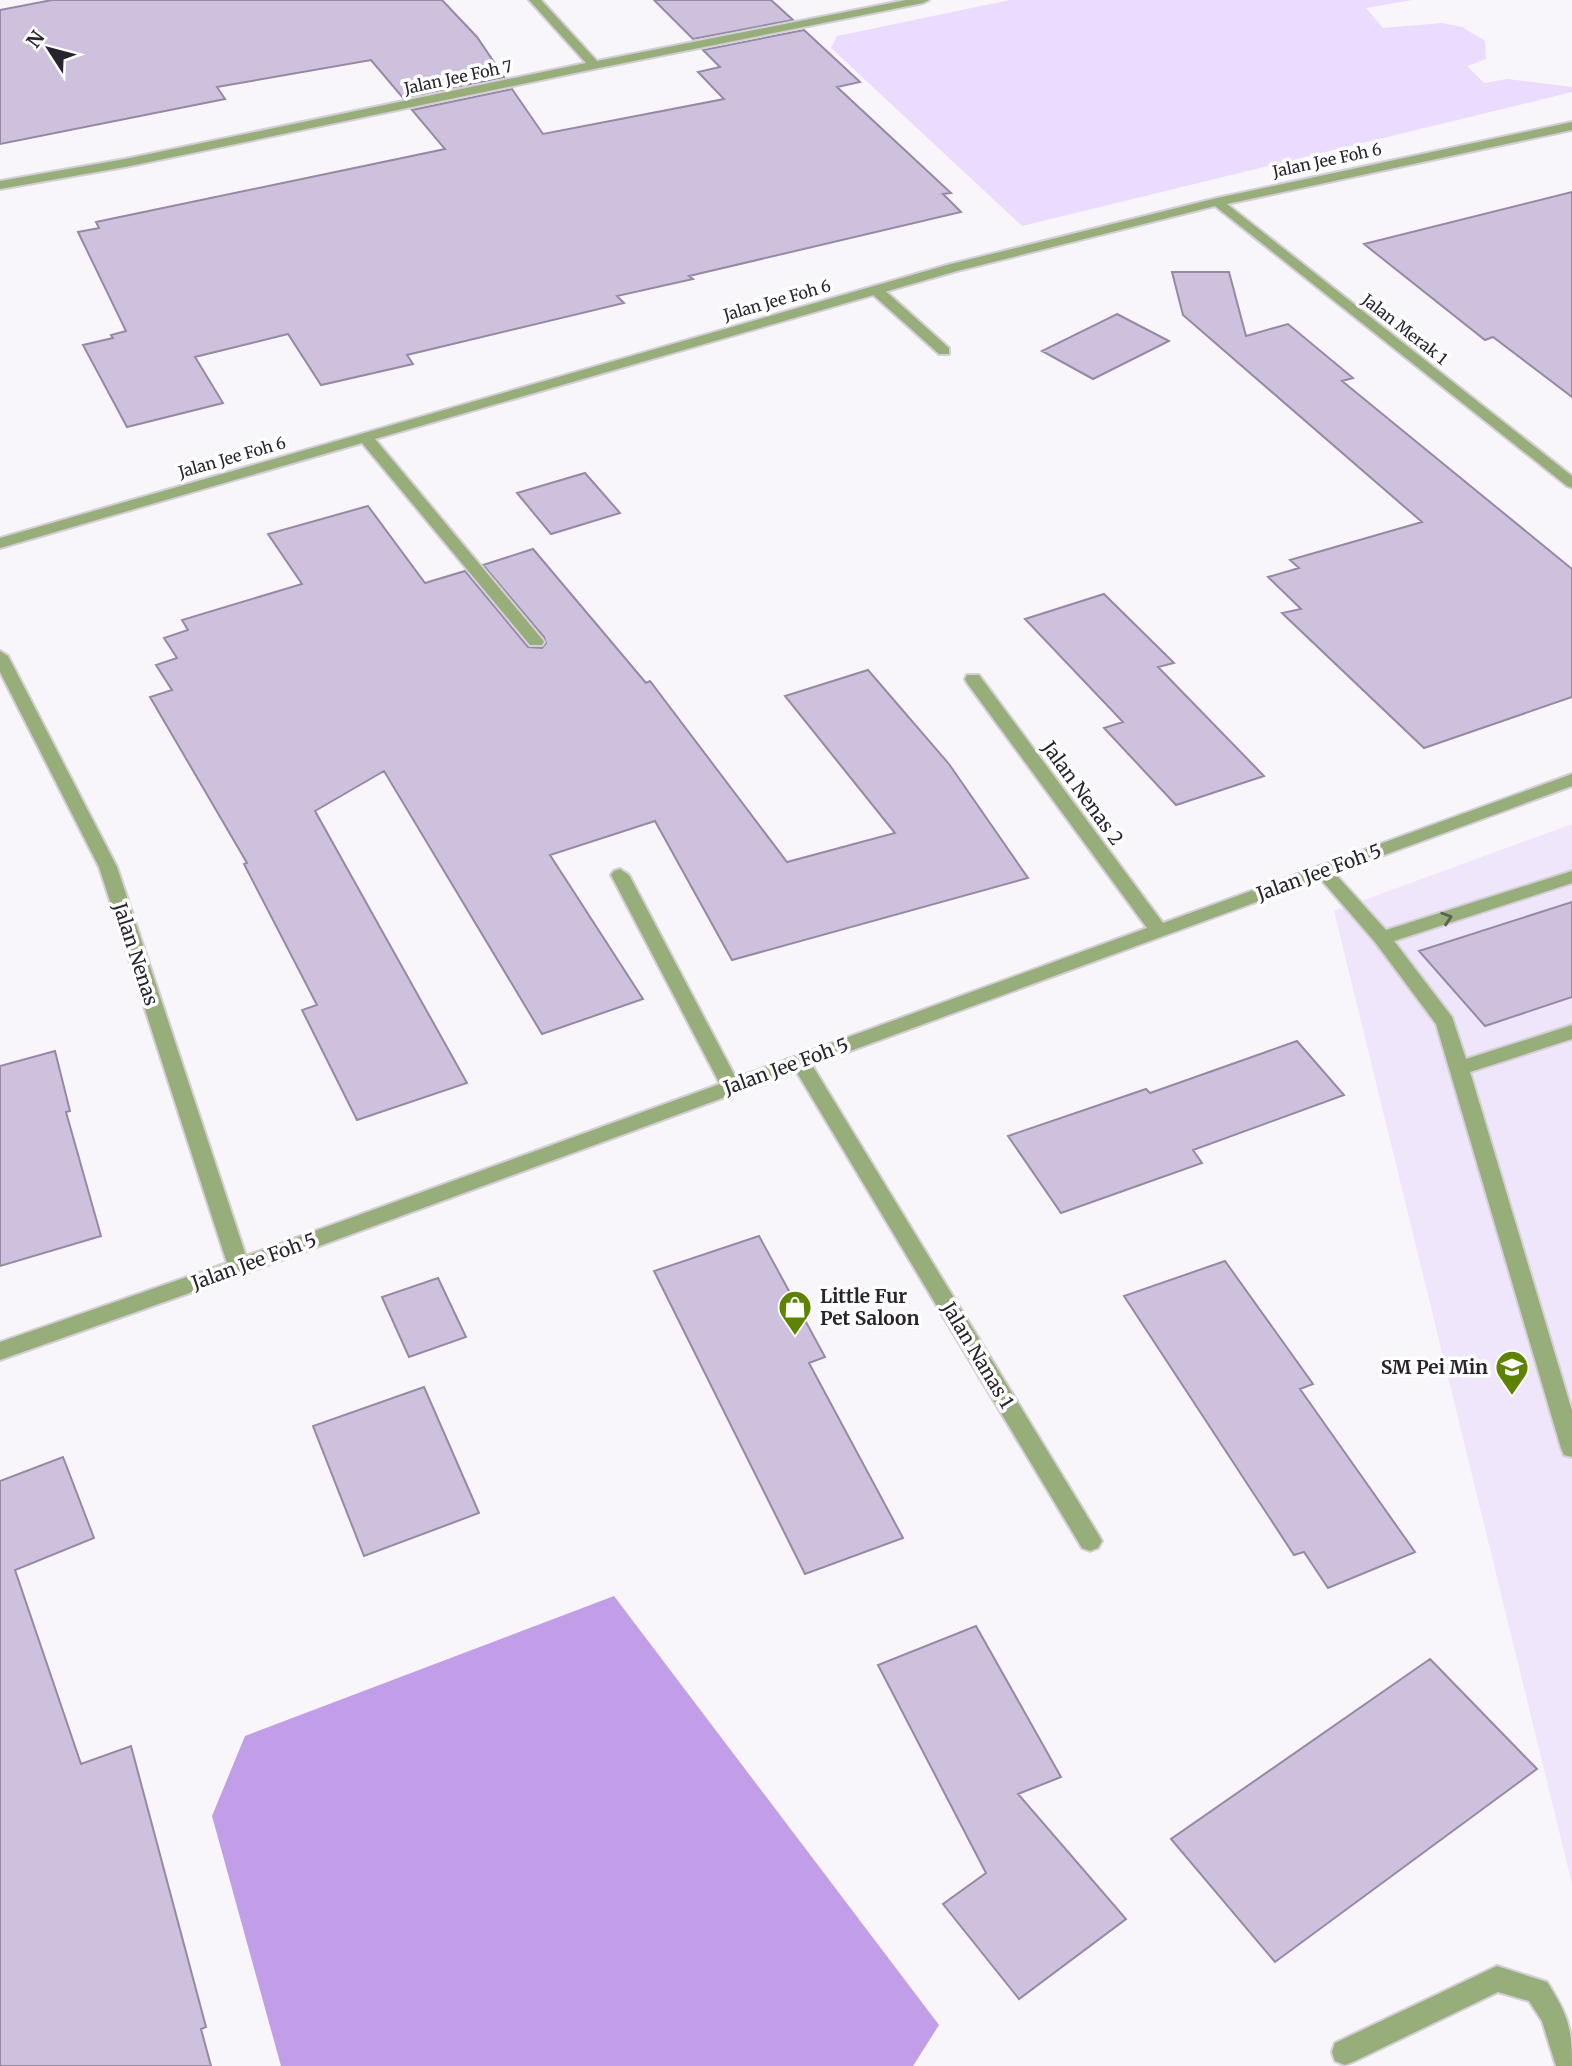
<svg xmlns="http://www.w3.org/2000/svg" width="1572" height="2066" font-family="Merriweather,serif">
<rect width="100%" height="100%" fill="#f8f5fb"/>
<!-- built -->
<path fill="#f0e6fc" d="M 1572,824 L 1572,1884 L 1334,911 Z"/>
<!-- green -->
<path fill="#ebdbfe" d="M 1010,0 L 1412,0 L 1366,8 L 1383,28 L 1442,23 L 1462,27 L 1485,41 L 1486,59 L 1467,66 L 1484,83 L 1507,79 L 1572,87 L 1572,92 L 1022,226 L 831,48 L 837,36 Z"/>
<!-- forest -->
<path fill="#c19ee7" d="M 614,1596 L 939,2025 L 913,2066 L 281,2066 L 212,1816 L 245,1736 Z"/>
<!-- building -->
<path fill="#cec1de" stroke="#9689a4" stroke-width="2" d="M 52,0 L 442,0 L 477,37 L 504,77 L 403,98 L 371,60 L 217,87 L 225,99 L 0,144 L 0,10 Z
M 654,0 L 771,0 L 793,20 L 693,39 Z
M 804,30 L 860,82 L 837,87 L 951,193 L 943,194 L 961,212 L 689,276 L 693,279 L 617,296 L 624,303 L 407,355 L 413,364 L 321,385 L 288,334 L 195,357 L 223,403 L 127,427 L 83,345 L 113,338 L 111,335 L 126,331 L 78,232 L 99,228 L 96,222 L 445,149 L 412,110 L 512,89 L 543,134 L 724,99 L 698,72 L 720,67 L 703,50 Z
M 1572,192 L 1572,397 L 1493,337 L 1485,340 L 1364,244 Z
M 1172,272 L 1229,272 L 1246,336 L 1288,324 L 1353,378 L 1342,381 L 1572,569 L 1572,697 L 1424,748 L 1282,613 L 1301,609 L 1268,577 L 1299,568 L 1290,560 L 1422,522 L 1183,315 Z
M 1117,314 L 1169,341 L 1093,379 L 1042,351 Z
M 585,473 L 620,513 L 551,534 L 517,493 Z
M 368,506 L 425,583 L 465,571 L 528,647 L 542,648 L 546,643 L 544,637 L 483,565 L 533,549 L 646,683 L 650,681 L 787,862 L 895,833 L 785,696 L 868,670 L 949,764 L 1028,878 L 732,960 L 655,821 L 550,855 L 643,999 L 542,1034 L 384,771 L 315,811 L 467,1083 L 357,1120 L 302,1010 L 317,1005 L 244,864 L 247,863 L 150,697 L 172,690 L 156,665 L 177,658 L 164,638 L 188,630 L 182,620 L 302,584 L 268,534 Z
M 1104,594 L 1174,663 L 1158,667 L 1264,776 L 1176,805 L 1104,728 L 1123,722 L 1025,619 Z
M 1572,902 L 1572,997 L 1485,1026 L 1419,951 Z
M 1297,1041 L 1344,1095 L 1193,1150 L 1202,1163 L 1061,1213 L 1008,1136 L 1146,1089 L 1150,1093 Z
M 55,1051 L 70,1111 L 66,1112 L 101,1236 L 0,1266 L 0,1066 Z
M 759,1236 L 825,1357 L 809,1363 L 903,1538 L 805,1574 L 654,1271 Z
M 1225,1261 L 1313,1384 L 1300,1389 L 1415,1552 L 1328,1588 L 1304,1552 L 1294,1555 L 1124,1296 Z
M 438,1278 L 466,1337 L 409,1357 L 382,1297 Z
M 424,1387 L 479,1513 L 364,1556 L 313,1426 Z
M 63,1457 L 94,1538 L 15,1570 L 81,1764 L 131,1746 L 206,2027 L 201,2029 L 211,2066 L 0,2066 L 0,1481 Z
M 976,1626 L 1061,1777 L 1018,1794 L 1126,1919 L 1019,1999 L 943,1904 L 986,1873 L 878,1665 Z
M 1430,1659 L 1537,1769 L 1275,1962 L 1171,1839 Z"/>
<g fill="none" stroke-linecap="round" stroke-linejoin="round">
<defs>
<path id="service" d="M 876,286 L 881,287 L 949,348 L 949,354 L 939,354 L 871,293 L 869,290 Z
M 1323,865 L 1329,867 L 1386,930 L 1572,871 L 1572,883 L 1394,941 L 1452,1017 L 1466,1059 L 1572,1025 L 1572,1039 L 1470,1072 L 1572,1411 L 1572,1457 L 1564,1455 L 1561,1448 L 1436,1024 L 1375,942 L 1317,875 L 1314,871 L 1317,867 Z"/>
<path id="minor" d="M 529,0 L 541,0 L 597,61 L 906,0 L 929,0 L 923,3 L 594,69 L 125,167 L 0,189 L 0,181 L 125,159 L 586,63 Z
M 1572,122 L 1572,130 L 1227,204 L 1572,476 L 1572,488 L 1567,486 L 1215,206 L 957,271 L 375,439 L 542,639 L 544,642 L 542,645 L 530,645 L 362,443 L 0,548 L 0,538 L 947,265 L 1217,198 Z
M 0,651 L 8,656 L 117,867 L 246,1256 L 720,1084 L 611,875 L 614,871 L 620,869 L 629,875 L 736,1078 L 1147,928 L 967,683 L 965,679 L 967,675 L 979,675 L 1163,923 L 1572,774 L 1572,786 L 812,1065 L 1098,1534 L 1102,1541 L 1098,1548 L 1090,1551 L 1082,1548 L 796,1071 L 246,1273 L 0,1360 L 0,1342 L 227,1263 L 99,867 L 0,672 Z
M 1497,1966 L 1547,1982 C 1568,2015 1572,2027 1572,2066 L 1556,2066 L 1542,2021 L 1529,2001 L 1498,1992 L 1355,2061 L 1345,2065 L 1335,2061 L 1332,2052 L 1335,2043 Z"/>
</defs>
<!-- service casing -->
<use href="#service" stroke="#d3cfd6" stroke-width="4"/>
<!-- minor casing -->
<use href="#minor" stroke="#d3cfd6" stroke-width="4"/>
<!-- service -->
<use href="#service" fill="#98ae7a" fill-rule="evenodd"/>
<!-- minor -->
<use href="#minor" fill="#98ae7a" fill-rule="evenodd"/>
</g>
<!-- one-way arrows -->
<defs><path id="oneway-chevron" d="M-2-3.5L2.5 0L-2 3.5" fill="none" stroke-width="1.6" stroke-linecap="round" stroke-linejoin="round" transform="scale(1.75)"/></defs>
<use stroke="#5a6250" href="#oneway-chevron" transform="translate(1447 918) rotate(-18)"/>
<!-- icons -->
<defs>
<symbol id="shop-pin" viewBox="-11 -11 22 30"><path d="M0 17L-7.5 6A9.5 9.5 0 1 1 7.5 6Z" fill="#5e8302" stroke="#fff"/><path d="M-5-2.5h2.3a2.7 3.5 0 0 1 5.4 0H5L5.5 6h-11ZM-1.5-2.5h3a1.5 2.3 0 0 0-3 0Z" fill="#fff"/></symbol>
<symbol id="school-pin" viewBox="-11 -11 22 30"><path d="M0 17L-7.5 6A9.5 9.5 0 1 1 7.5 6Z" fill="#5e8302" stroke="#fff"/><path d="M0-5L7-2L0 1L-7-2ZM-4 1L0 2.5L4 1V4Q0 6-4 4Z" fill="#fff"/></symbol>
</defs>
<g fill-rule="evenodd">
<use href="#shop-pin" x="776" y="1288" width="38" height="52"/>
<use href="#school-pin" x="1493" y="1348" width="38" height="52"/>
</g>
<g text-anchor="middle" stroke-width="7" stroke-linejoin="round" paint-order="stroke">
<!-- far-street labels -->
<g font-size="16" fill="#28232d" stroke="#fff">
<text transform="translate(458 77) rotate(-12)" y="6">Jalan Jee Foh 7</text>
<text transform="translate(1327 160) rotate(-12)" y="6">Jalan Jee Foh 6</text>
<text transform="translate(777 300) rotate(-16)" y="6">Jalan Jee Foh 6</text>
<text transform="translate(1405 329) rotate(38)" y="6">Jalan Merak 1</text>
<text transform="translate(232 457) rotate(-16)" y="6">Jalan Jee Foh 6</text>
</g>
<!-- street labels -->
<g font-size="19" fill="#28232d" stroke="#fff">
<text transform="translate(1083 793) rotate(54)" y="7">Jalan Nenas 2</text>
<text transform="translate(1319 872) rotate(-20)" y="7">Jalan Jee Foh 5</text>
<text transform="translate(136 954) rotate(72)" y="7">Jalan Nenas</text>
<text transform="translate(786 1066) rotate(-20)" y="7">Jalan Jee Foh 5</text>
<text transform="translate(254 1261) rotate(-20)" y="7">Jalan Jee Foh 5</text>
<text transform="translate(978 1355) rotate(59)" y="7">Jalan Nanas 1</text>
</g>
<!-- poi labels -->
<g font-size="19" font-weight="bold" fill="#28232d" stroke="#fff" text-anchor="start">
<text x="820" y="1303">Little Fur<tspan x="820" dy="22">Pet Saloon</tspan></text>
<text x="1488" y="1374" text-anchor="end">SM Pei Min</text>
</g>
</g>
<!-- north arrow -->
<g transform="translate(49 49) rotate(306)" stroke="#ffffff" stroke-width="5" paint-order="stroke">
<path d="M0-5L12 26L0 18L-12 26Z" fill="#28232d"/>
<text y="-10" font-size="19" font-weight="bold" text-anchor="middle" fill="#28232d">N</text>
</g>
</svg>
